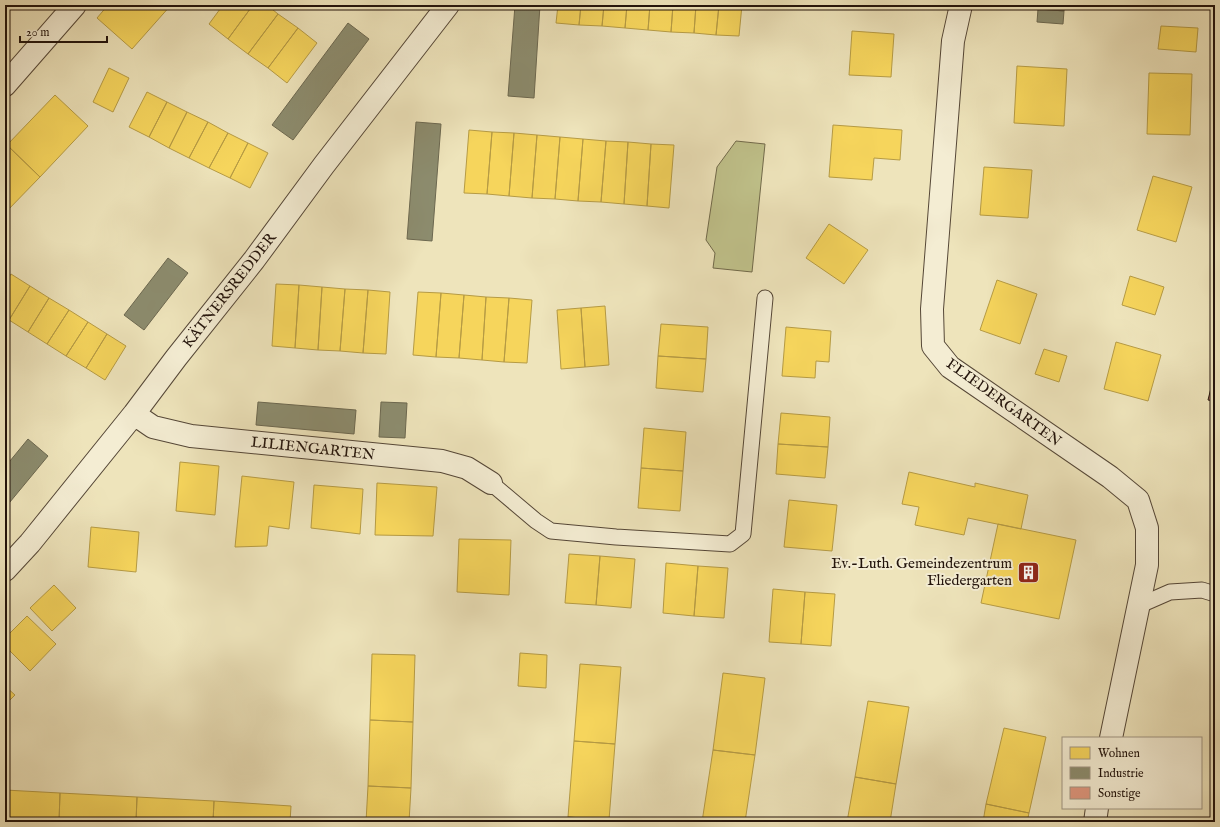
<svg xmlns="http://www.w3.org/2000/svg" width="1220" height="827" font-family="'IM FELL English',serif">
<rect width="100%" height="100%" fill="#eee4bb"/>
<filter id="stains"><feTurbulence type="fractalNoise" baseFrequency=".005" numOctaves="4"/><feColorMatrix values="0 0 0 0 .2 0 0 0 0 .09 0 0 0 0 .02 0 0 0 .5 -.17"/></filter>
<radialGradient id="worn" r=".72"><stop offset=".6" stop-color="#630" stop-opacity="0"/><stop offset="1" stop-color="#630" stop-opacity=".3"/></radialGradient>
<!-- green -->
<path fill="#c0c28b" stroke="#716a4b" d="M 736,141 L 765,144 L 752,272 L 713,268 L 715,253 L 706,240 L 717,167 Z"/>
<!-- homes -->
<path fill="#f6d55c" stroke="#b69b44" d="M 108,5 L 171,5 L 132,49 L 97,18 Z
M 223,5 L 253,5 L 228,39 L 209,24 Z
M 253,5 L 267,5 L 278,14 L 248,54 L 228,39 Z
M 558,5 L 581,5 L 579,25 L 556,23 Z
M 581,5 L 604,5 L 602,26 L 579,25 Z
M 604,5 L 627,5 L 625,28 L 602,26 Z
M 627,5 L 650,5 L 648,30 L 625,28 Z
M 650,5 L 673,5 L 671,32 L 648,30 Z
M 673,5 L 696,5 L 694,33 L 671,32 Z
M 696,5 L 719,5 L 716,35 L 694,33 Z
M 719,5 L 742,5 L 739,36 L 716,35 Z
M 278,14 L 298,28 L 268,68 L 248,54 Z
M 1161,26 L 1198,28 L 1196,52 L 1158,49 Z
M 298,28 L 317,43 L 287,83 L 268,68 Z
M 852,31 L 894,34 L 891,77 L 849,75 Z
M 1017,66 L 1067,69 L 1064,126 L 1014,123 Z
M 109,68 L 129,78 L 113,112 L 93,102 Z
M 1149,73 L 1192,74 L 1190,135 L 1147,134 Z
M 147,92 L 167,102 L 149,137 L 129,127 Z
M 55,95 L 88,126 L 40,177 L 7,145 Z
M 167,102 L 187,112 L 169,148 L 149,137 Z
M 187,112 L 208,122 L 189,158 L 169,148 Z
M 208,122 L 228,133 L 209,168 L 189,158 Z
M 833,125 L 902,130 L 900,160 L 874,158 L 872,180 L 829,177 Z
M 469,130 L 492,132 L 487,194 L 464,193 Z
M 492,132 L 514,133 L 509,196 L 487,194 Z
M 228,133 L 248,143 L 230,178 L 209,168 Z
M 514,133 L 537,135 L 532,198 L 509,196 Z
M 537,135 L 560,137 L 555,199 L 532,198 Z
M 560,137 L 583,139 L 578,201 L 555,199 Z
M 583,139 L 606,141 L 601,202 L 578,201 Z
M 606,141 L 628,142 L 624,204 L 601,202 Z
M 628,142 L 651,144 L 647,206 L 624,204 Z
M 248,143 L 268,153 L 250,188 L 230,178 Z
M 651,144 L 674,145 L 669,208 L 647,206 Z
M 7,145 L 40,177 L 5,213 L 5,147 Z
M 984,167 L 1032,170 L 1028,218 L 980,215 Z
M 1153,176 L 1192,187 L 1176,242 L 1137,230 Z
M 829,224 L 868,250 L 844,284 L 806,258 Z
M 11,274 L 30,286 L 9,320 L 5,317 L 5,283 Z
M 1130,276 L 1164,287 L 1155,315 L 1122,305 Z
M 997,280 L 1037,294 L 1020,344 L 980,330 Z
M 276,284 L 299,285 L 295,348 L 272,346 Z
M 299,285 L 322,287 L 318,350 L 295,348 Z
M 30,286 L 49,298 L 28,332 L 9,320 Z
M 322,287 L 345,289 L 340,351 L 318,350 Z
M 345,289 L 368,290 L 363,353 L 340,351 Z
M 368,290 L 390,292 L 386,354 L 363,353 Z
M 418,292 L 441,293 L 436,357 L 413,355 Z
M 441,293 L 464,295 L 459,358 L 436,357 Z
M 464,295 L 486,297 L 482,360 L 459,358 Z
M 486,297 L 509,298 L 504,362 L 482,360 Z
M 49,298 L 69,310 L 47,344 L 28,332 Z
M 509,298 L 532,300 L 527,363 L 504,362 Z
M 605,306 L 609,365 L 585,367 L 581,308 Z
M 581,308 L 585,367 L 561,369 L 557,310 Z
M 69,310 L 88,322 L 66,356 L 47,344 Z
M 88,322 L 107,334 L 86,368 L 66,356 Z
M 661,324 L 708,327 L 706,359 L 658,356 Z
M 786,327 L 831,331 L 829,362 L 816,361 L 815,378 L 782,376 Z
M 107,334 L 126,346 L 105,380 L 86,368 Z
M 1116,342 L 1161,355 L 1148,401 L 1104,389 Z
M 1044,349 L 1067,356 L 1059,382 L 1035,374 Z
M 658,356 L 706,359 L 703,392 L 656,388 Z
M 781,413 L 830,417 L 828,447 L 778,444 Z
M 644,428 L 686,432 L 683,471 L 641,468 Z
M 778,444 L 828,447 L 825,478 L 776,474 Z
M 180,462 L 219,466 L 215,515 L 176,511 Z
M 641,468 L 683,471 L 680,511 L 638,508 Z
M 909,472 L 975,487 L 975,483 L 1028,495 L 1021,529 L 968,518 L 964,535 L 915,525 L 919,507 L 902,504 Z
M 242,476 L 294,482 L 289,529 L 269,526 L 267,546 L 235,547 Z
M 377,483 L 437,487 L 433,536 L 375,535 Z
M 314,485 L 363,489 L 360,534 L 311,528 Z
M 789,500 L 837,505 L 832,551 L 784,547 Z
M 998,524 L 1076,540 L 1059,619 L 981,603 Z
M 91,527 L 139,532 L 136,572 L 88,567 Z
M 459,539 L 511,540 L 509,595 L 457,592 Z
M 569,554 L 600,556 L 596,605 L 565,603 Z
M 600,556 L 635,559 L 631,608 L 596,605 Z
M 666,563 L 698,566 L 694,616 L 663,613 Z
M 698,566 L 728,568 L 724,618 L 694,616 Z
M 54,585 L 76,608 L 52,631 L 30,608 Z
M 773,589 L 805,592 L 801,644 L 769,642 Z
M 805,592 L 835,594 L 831,646 L 801,644 Z
M 27,616 L 56,644 L 30,671 L 5,646 L 5,638 Z
M 520,653 L 547,655 L 546,688 L 518,686 Z
M 372,654 L 415,655 L 413,722 L 370,720 Z
M 580,664 L 621,667 L 615,744 L 574,741 Z
M 723,673 L 765,678 L 755,755 L 713,750 Z
M 5,686 L 15,695 L 5,705 Z
M 868,701 L 909,707 L 896,784 L 855,777 Z
M 370,720 L 413,722 L 411,788 L 368,786 Z
M 1004,728 L 1046,737 L 1029,813 L 986,804 Z
M 574,741 L 615,744 L 609,820 L 568,817 Z
M 713,750 L 755,755 L 745,822 L 702,822 Z
M 855,777 L 896,784 L 890,822 L 847,822 Z
M 368,786 L 411,788 L 409,822 L 366,822 Z
M 5,790 L 60,793 L 59,822 L 5,822 Z
M 60,793 L 137,797 L 136,822 L 59,822 Z
M 137,797 L 214,801 L 213,822 L 136,822 Z
M 214,801 L 291,806 L 290,822 L 213,822 Z
M 986,804 L 1029,813 L 1027,822 L 983,822 Z
M 568,817 L 609,820 L 609,822 L 567,822 Z"/>
<!-- industry -->
<path fill="#8c8c6e" stroke="#6c6850" d="M 515,5 L 540,5 L 534,98 L 508,96 Z
M 1041,5 L 1065,5 L 1064,11 L 1041,9 Z
M 1038,9 L 1064,11 L 1063,24 L 1037,22 Z
M 348,23 L 369,39 L 293,140 L 272,125 Z
M 416,122 L 441,124 L 432,241 L 407,239 Z
M 168,258 L 188,273 L 144,330 L 124,315 Z
M 258,402 L 356,410 L 354,434 L 256,425 Z
M 381,402 L 407,403 L 405,438 L 379,437 Z
M 28,439 L 48,456 L 5,508 L 5,467 Z"/>
<!-- building -->
<path fill="#de977e" stroke="#22130b" d="M 1215,372 L 1215,401 L 1208,400 Z"/>
<g fill="none" stroke-linecap="round" stroke-linejoin="round">
<defs>
<path id="lane" d="M 491,483 L 536,521 L 551,531 L 616,537 L 730,544 L 743,534 L 765,298
M 1138,606 L 1170,592 L 1202,590 L 1215,594"/>
<path id="street" d="M 961,5 L 953,41 L 932,309 L 933,346 L 950,367 L 1110,477 L 1138,500 L 1147,528 L 1147,565 L 1111,738
M 5,85 L 75,5
M 134,414 L 153,427 L 191,436 L 442,461 L 467,468 L 491,483
M 5,570 L 30,543 L 134,414 L 176,358 L 254,260 L 324,165 L 448,5
M 1095,822 L 1097,808"/>
</defs>
<!-- lane casing -->
<use href="#lane" stroke="#554737" stroke-width="17"/>
<!-- street casing -->
<use href="#street" stroke="#554737" stroke-width="24"/>
<!-- lane -->
<use href="#lane" stroke="#f4edd3" stroke-width="15"/>
<!-- street -->
<use href="#street" stroke="#f4edd3" stroke-width="22"/>
</g>
<!-- icons -->
<defs>
<symbol id="building-square" viewBox="-11 -11 22 22"><rect x="-9" y="-9" width="18" height="18" rx="4" fill="#8f2418" stroke="#f4edd3"/><path d="M-4-6H4V6H1V3H-1V6H-4ZM-2.5-4.3h1.7v1.8h-1.7ZM.8-4.3h1.7v1.8H.8ZM-2.5-1h1.7V.8h-1.7ZM.8-1h1.7V.8H.8Z" fill="#fff"/></symbol>
</defs>
<g fill-rule="evenodd">
<use href="#building-square" x="1016" y="560" width="25" height="25"/>
</g>
<g text-anchor="middle" stroke-width="4" stroke-linejoin="round" paint-order="stroke">
<!-- street labels -->
<g font-size="15" fill="#22130b" stroke="#f4edd3">
<text transform="translate(229 290) rotate(-52)" y="5">KÄTNERSREDDER</text>
<text transform="translate(1004 402) rotate(36)" y="5">FLIEDERGARTEN</text>
<text transform="translate(313 448) rotate(6)" y="5">LILIENGARTEN</text>
</g>
<!-- poi labels -->
<g font-size="15" fill="#22130b" stroke="#f4edd3" text-anchor="end">
<text x="1012" y="568">Ev.-Luth. Gemeindezentrum<tspan x="1012" dy="17">Fliedergarten</tspan></text>
</g>
</g>
<!-- margin -->
<rect width="1220" height="827" fill="none" stroke="#eee4bb" stroke-width="20"/>
<rect x="6" y="6" width="1208" height="815" fill="none" stroke="#22130b" stroke-width="2"/>
<rect x="10" y="10" width="1200" height="807" fill="none" stroke="#22130b"/>
<!-- legend -->
<rect x="1062" y="737" width="140" height="72" fill="#f4edd3" stroke="#a09683"/>
<rect x="1070" y="747" width="20" height="12" fill="#f6d55c" stroke="#a09683"/>
<text x="1098" y="757" font-size="12" fill="#22130b">Wohnen</text>
<rect x="1070" y="767" width="20" height="12" fill="#8c8c6e" stroke="#a09683"/>
<text x="1098" y="777" font-size="12" fill="#22130b">Industrie</text>
<rect x="1070" y="787" width="20" height="12" fill="#de977e" stroke="#a09683"/>
<text x="1098" y="797" font-size="12" fill="#22130b">Sonstige</text>
<!-- scale -->
<path d="M20 36v6h87v-6" fill="none" stroke="#22130b" stroke-width="2"/>
<text x="26" y="36" font-size="12" fill="#22130b" stroke="#f4edd3" stroke-width="3" paint-order="stroke">20 m</text>
<rect width="100%" height="100%" filter="url(#stains)"/>
<rect width="100%" height="100%" fill="url(#worn)"/>
</svg>
